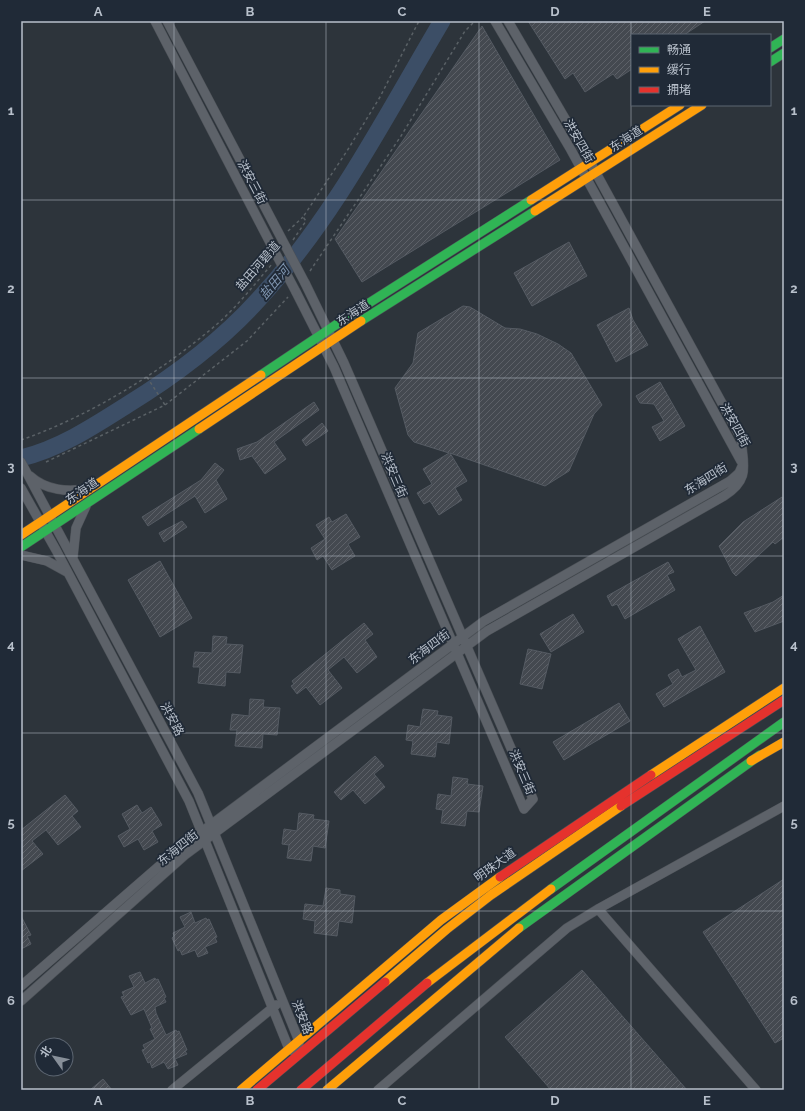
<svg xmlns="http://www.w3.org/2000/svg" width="805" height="1111" font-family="Raleway,'Noto Sans SC',sans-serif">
<defs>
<pattern id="building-hatch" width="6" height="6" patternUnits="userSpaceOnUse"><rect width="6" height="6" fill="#444950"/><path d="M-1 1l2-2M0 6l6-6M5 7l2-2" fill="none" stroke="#5d6168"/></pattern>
</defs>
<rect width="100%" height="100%" fill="#2d343b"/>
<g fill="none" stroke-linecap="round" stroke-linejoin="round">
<!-- river -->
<path stroke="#3c4e66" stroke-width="17" d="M 21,458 C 59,449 94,426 127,405 C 174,376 221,341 258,300 C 334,218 385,117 442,21"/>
</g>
<!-- building -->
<path fill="url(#building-hatch)" stroke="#555b63" d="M 528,21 L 705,21 L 684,35 L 632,35 L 632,69 L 617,79 L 613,74 L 585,92 L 573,73 L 565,79 Z
M 482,26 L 560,160 L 362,282 L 335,239 Z
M 569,242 L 587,276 L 532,306 L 514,273 Z
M 463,306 L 470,307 L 505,328 L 520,329 L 537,334 L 558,344 L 571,353 L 602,405 L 594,414 L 569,471 L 545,486 L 450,453 L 467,481 L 455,488 L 462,500 L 439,515 L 430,501 L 424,504 L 417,493 L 432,484 L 423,469 L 449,453 L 414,442 L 408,435 L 395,388 L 413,363 L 418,333 Z
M 629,308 L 633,320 L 648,345 L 616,362 L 597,325 Z
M 660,382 L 685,426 L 660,441 L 652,427 L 664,421 L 654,404 L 640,403 L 636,396 Z
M 314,402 L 319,410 L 274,442 L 286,459 L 265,474 L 252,456 L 240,460 L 237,449 L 257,442 Z
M 322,423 L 328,431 L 306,446 L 302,440 Z
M 215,463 L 224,470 L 216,480 L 227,499 L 205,513 L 195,496 L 148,526 L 142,517 L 201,480 Z
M 782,497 L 784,502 L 784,537 L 775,544 L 773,542 L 736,576 L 733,573 L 719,546 L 743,522 Z
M 346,514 L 360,537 L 348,544 L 355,556 L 332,570 L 323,556 L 317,560 L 311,548 L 325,539 L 316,525 L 329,517 L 332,522 Z
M 182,521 L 187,527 L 164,542 L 159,533 Z
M 160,561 L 192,618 L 160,637 L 128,580 Z
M 668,562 L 674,572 L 667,575 L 675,590 L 625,619 L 617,604 L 612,606 L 607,596 Z
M 784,595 L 784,621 L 755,632 L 744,613 L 773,602 Z
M 573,614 L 584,632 L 551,652 L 540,634 Z
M 364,623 L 373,634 L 365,640 L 377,657 L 357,673 L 344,657 L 328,670 L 342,688 L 320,705 L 306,687 L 297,694 L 291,686 L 294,684 L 292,681 Z
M 700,626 L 725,672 L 664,707 L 656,694 L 673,684 L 668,675 L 678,669 L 682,677 L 696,670 L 678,639 Z
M 213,636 L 227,637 L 226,644 L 243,645 L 240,673 L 226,672 L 225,686 L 198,683 L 200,667 L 193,667 L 195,652 L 212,653 Z
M 528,649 L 551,654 L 542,689 L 520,684 Z
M 250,699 L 264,700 L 263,707 L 280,708 L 277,735 L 263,734 L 262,748 L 235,746 L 237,730 L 230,730 L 232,714 L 249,716 Z
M 619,703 L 630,721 L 564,760 L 553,742 Z
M 423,709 L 438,711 L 437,715 L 452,717 L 449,744 L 437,742 L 435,757 L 411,754 L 413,741 L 406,740 L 408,725 L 420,727 Z
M 375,756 L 384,766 L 374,774 L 385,787 L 365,804 L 353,790 L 341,800 L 334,792 Z
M 453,777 L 468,779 L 467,784 L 483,786 L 479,812 L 467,811 L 465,826 L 441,823 L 443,810 L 436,809 L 438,794 L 451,796 Z
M 65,795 L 78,811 L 72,816 L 81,827 L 58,845 L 46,830 L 32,841 L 43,854 L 21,871 L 21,830 Z
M 137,805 L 142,813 L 151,807 L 162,825 L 152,831 L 158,842 L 144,850 L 138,839 L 124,847 L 118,836 L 130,829 L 122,814 Z
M 299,813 L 314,815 L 313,819 L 329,821 L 325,848 L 313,846 L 311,861 L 287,858 L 289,845 L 282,844 L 284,829 L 297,831 Z
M 784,879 L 784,1038 L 775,1043 L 703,932 Z
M 326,888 L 340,890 L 340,894 L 355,896 L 352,923 L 339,921 L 337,936 L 314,933 L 315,921 L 303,919 L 305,904 L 323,906 Z
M 191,912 L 195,923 L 206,918 L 207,920 L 209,919 L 217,937 L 215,938 L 217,942 L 205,947 L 208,953 L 198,957 L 195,950 L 182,955 L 180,950 L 178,951 L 172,938 L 174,936 L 173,933 L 185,927 L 180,917 Z
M 21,916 L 31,935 L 27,936 L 31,944 L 21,949 Z
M 582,970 L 687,1090 L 551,1090 L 505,1037 Z
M 140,972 L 145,983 L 155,978 L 156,980 L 158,979 L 166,997 L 164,998 L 166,1002 L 155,1007 L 156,1013 L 166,1035 L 176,1030 L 177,1032 L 179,1031 L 187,1050 L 185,1051 L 187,1054 L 175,1059 L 178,1065 L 168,1069 L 164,1062 L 152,1068 L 150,1062 L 148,1063 L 142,1050 L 145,1049 L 143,1045 L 155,1039 L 150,1029 L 152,1028 L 144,1009 L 131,1015 L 121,997 L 124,996 L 122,992 L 134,987 L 129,976 Z
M 103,1079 L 112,1090 L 90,1090 Z"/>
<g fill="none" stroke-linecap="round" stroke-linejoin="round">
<defs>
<path id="street" d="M 155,21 L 277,256
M 167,21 L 286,247
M 495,21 L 571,150 L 741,461
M 296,292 L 334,367 L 524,809 L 533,799 L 344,363 L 305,283
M 21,462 L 198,793 L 299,1041 L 299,1046
M 30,476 C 45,490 69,493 88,488
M 21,488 L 56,550 L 189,801 L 289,1049 L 293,1051
M 21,555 L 47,561 L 67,572
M 73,557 L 76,528 L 86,506
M 598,909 L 756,1090
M 21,986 L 181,847 L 484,621 L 730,481 L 739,473 L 743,464
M 21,1001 L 185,855 L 487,631 L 724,496 C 751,479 743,465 741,438 L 584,151 L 508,21
M 172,1090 L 276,1005
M 378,1090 L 567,928 L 598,909 L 784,806"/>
<path id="fast" d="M 770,48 L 784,39
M 770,62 L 784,53
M 361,321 L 535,211
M 261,375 L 358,310 L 531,200
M 21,547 L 199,429
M 551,889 L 784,722
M 519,928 L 760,755"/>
<path id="slow" d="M 531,200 L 680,105
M 535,211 L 702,105
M 199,429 L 361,321
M 21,535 L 261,375
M 751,761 L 784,742
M 651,775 L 784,688
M 385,982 L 447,929 L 491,895 L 621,806
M 427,983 L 551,889
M 241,1090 L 441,920 L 500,877
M 327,1090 L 519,928"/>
<path id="jam" d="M 621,806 L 784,700
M 500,877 L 651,775
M 257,1090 L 385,982
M 301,1090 L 427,983"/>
</defs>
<!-- street casing -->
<use href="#street" stroke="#4b5056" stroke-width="10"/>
<!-- fast casing -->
<use href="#fast" stroke="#4b5056" stroke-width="10"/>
<!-- slow casing -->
<use href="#slow" stroke="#4b5056" stroke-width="10"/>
<!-- jam casing -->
<use href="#jam" stroke="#4b5056" stroke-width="10"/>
<!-- path -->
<path stroke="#5a6166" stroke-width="1.5" stroke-dasharray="3 3" stroke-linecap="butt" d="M 288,231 L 303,217
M 293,240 L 306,221 L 303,217 L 347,151 L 380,97 L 419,21
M 310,271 L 401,136 L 465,31 L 475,21
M 147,377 L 165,405
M 21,440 C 90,416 161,372 216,325 C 237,307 254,285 272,264
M 46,462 L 165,405 L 247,341 L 288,297"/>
<!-- street -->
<use href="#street" stroke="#5d6269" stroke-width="9"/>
<!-- fast -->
<use href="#fast" stroke="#30b455" stroke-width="9"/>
<!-- slow -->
<use href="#slow" stroke="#ff9f0a" stroke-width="9"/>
<!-- jam -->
<use href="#jam" stroke="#e5322d" stroke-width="9"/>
<defs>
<path id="street-bridge" d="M 286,247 L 305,283
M 277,256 L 296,292"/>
</defs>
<!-- street-bridge casing -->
<use href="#street-bridge" stroke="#4b5056" stroke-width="10" stroke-linecap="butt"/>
<!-- street-bridge -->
<use href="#street-bridge" stroke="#5d6269" stroke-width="9"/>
</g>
<!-- grid -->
<path fill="none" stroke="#b8c0cb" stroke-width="1" stroke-opacity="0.55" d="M 174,21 L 174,1090M 326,21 L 326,1090M 479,21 L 479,1090M 631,21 L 631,1090M 21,200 L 784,200M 21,378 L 784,378M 21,556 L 784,556M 21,733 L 784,733M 21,911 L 784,911"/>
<g text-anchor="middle" stroke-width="3.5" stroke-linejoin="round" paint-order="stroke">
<!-- street labels -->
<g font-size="12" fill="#b8c0cb" stroke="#202a37">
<text transform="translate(626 139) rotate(-33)" y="4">东海道</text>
<text transform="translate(579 141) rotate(60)" y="4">洪安四街</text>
<text transform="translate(252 182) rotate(62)" y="4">洪安三街</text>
<text transform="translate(258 266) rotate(-49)" y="4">盐田河碧道</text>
<text transform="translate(353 313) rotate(-33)" y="4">东海道</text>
<text transform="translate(735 425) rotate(61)" y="4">洪安四街</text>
<text transform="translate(394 475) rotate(67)" y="4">洪安三街</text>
<text transform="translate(706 479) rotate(-32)" y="4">东海四街</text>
<text transform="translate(82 491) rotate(-34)" y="4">东海道</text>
<text transform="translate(429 647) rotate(-37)" y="4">东海四街</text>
<text transform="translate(172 719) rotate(62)" y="4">洪安路</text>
<text transform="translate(522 772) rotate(67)" y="4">洪安三街</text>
<text transform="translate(178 848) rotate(-39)" y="4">东海四街</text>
<text transform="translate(495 865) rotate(-36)" y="4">明珠大道</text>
<text transform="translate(302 1017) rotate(69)" y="4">洪安路</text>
</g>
<!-- water labels -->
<g font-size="13" font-style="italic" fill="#8197b2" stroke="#202a37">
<text transform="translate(274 282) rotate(-50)" y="5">盐田河</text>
</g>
</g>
<!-- border -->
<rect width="805" height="1111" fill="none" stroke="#202a37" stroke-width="44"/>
<!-- legend -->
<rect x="631" y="34" width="140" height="72" fill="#202a37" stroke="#5d6672"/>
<rect x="639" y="47" width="20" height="6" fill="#30b455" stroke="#5d6672"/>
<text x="667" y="54" font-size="12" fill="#b8c0cb">畅通</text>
<rect x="639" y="67" width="20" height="6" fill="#ff9f0a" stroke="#5d6672"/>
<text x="667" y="74" font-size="12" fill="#b8c0cb">缓行</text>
<rect x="639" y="87" width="20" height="6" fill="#e5322d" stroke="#5d6672"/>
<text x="667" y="94" font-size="12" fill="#b8c0cb">拥堵</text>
<!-- north arrow -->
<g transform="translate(54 1057) rotate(303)"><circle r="19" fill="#202a37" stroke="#5d6672"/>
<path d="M0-3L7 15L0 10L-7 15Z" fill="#878f99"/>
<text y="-6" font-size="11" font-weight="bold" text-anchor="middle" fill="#b8c0cb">北</text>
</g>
<rect x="22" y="22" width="761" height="1067" fill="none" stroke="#b8c0cb" stroke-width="1.5"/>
<g font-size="13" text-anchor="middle" font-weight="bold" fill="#b8c0cb">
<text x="98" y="16">A</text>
<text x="250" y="16">B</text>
<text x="402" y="16">C</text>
<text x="555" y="16">D</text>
<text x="707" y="16">E</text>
<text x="11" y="115">1</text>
<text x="794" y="115">1</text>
<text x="11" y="293">2</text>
<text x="794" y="293">2</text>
<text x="11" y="471">3</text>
<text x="794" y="471">3</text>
<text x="11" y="649">4</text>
<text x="794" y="649">4</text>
<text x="11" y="827">5</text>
<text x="794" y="827">5</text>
<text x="11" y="1005">6</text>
<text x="794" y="1005">6</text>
<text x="98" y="1105">A</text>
<text x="250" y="1105">B</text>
<text x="402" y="1105">C</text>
<text x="555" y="1105">D</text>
<text x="707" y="1105">E</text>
</g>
</svg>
